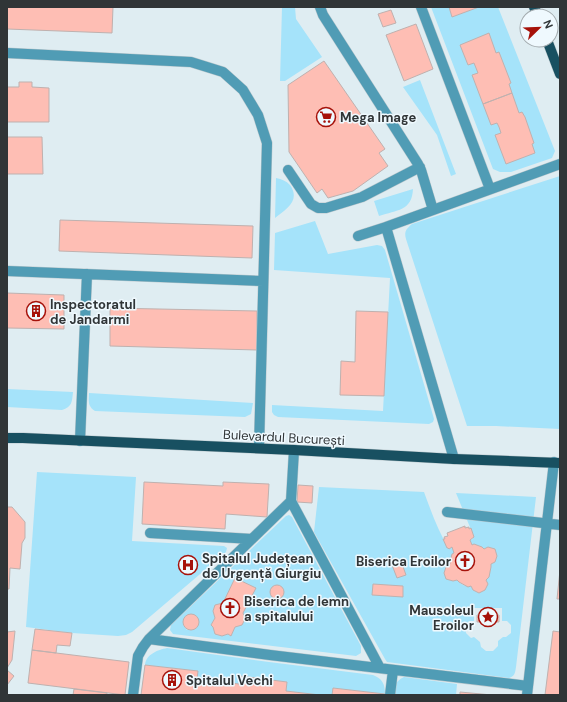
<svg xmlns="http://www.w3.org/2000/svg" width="567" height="702" font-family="'DM Sans',sans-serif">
<rect width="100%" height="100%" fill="#dfedf2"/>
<!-- green -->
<path fill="#a5e3fa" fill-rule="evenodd" d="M 282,7 L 295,7 L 296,19 L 322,57 L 285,81 L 280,81 Z
M 431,7 L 449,7 L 452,17 L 479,7 L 498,7 L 555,151 L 552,158 L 511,172 L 500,172 L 493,169 Z
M 420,80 L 456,174 L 451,176 L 437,135 L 403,87 Z
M 560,176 L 560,429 L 496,426 L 467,426 L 406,239 C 404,232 406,229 412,224 Z
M 276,178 C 282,179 286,181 290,185 C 301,201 286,209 275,218 Z
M 413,189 C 412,211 397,210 379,216 L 374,201 Z
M 315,221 L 328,254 L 377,245 L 382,246 L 385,250 L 434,419 L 433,422 L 429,424 L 278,417 L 274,415 L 272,412 L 272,405 L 383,411 L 390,278 L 274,270 L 275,233 Z
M 7,389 L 73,392 C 72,402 72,407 62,410 L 7,407 Z
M 89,393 L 253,403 L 251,414 L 245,417 L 95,411 C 87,406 89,401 89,393 Z
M 37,472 L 136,477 L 132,541 L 224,546 L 227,548 L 226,552 L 132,632 L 126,635 L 118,636 L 72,633 L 26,627 Z
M 319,487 L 424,492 C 431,511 438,531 449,549 L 452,547 L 454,553 C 451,555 449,561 450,564 C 444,568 444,572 446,579 L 453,581 L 457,580 C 460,584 466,587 471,586 L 473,590 L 479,593 L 485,590 L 488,584 L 486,580 C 490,576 491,569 491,564 L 495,562 L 497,556 L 495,549 L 488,547 L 484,549 C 481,546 476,544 472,545 L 470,540 L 473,539 L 473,538 L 474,537 L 456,493 L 536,497 L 516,667 C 515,673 515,676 509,678 L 387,662 L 385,659 L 314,532 ZM 474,608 L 502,608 L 502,621 L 507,621 L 511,625 L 511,633 L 506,637 L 503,637 L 498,641 L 498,646 L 493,651 L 486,651 L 481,647 L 480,642 L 474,637 L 471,638 L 466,633 L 465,626 L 469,621 L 474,621 Z
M 289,515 L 292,517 L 361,646 L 361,653 L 356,656 L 173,634 L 170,630 L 171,625 L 286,516 ZM 235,578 L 255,588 L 243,613 L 245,619 L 242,625 L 235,627 L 231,636 L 228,634 L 222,636 L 215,634 L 213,627 L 211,625 L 215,618 L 213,611 L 215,605 L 223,603 ZM 191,615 L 196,617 L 199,622 L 197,627 L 193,630 L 187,630 L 183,625 L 183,620 L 186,616 Z
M 167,648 L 269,662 L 373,675 C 382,679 385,683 385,694 L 333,688 L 332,695 L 320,695 L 286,691 L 287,682 L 266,680 L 239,684 L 197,679 L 198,671 L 145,665 C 146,654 158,650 167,648 Z
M 404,677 L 457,684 L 456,695 L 394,695 C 395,686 394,682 404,677 Z"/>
<!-- building -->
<path fill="#febeb4" stroke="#bfb1af" d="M 7,7 L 113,7 L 112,33 L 7,29 Z
M 449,7 L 479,7 L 452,17 Z
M 391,10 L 396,23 L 383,27 L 378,14 Z
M 416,24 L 433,69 L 404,81 L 386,35 Z
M 489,33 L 496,53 L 499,52 L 511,83 L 509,84 L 512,93 L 483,104 L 472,75 L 478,73 L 474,63 L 468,65 L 460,45 Z
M 324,61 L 385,149 L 379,153 L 388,166 L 353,191 L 328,198 L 322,189 L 317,193 L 289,152 L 288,85 Z
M 19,82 L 32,82 L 32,87 L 49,88 L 49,122 L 7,122 L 7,87 L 19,87 Z
M 512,93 L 519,113 L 522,112 L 525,117 L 534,143 L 532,144 L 535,153 L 506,164 L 495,135 L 501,133 L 499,127 L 497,123 L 491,125 L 483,104 Z
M 7,137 L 42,137 L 43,174 L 7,174 Z
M 60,220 L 253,226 L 252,258 L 59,251 Z
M 7,293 L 64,295 L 64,329 L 7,328 Z
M 110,308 L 257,311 L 257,350 L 110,346 Z
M 356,311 L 388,312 L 384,396 L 340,395 L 341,361 L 355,362 Z
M 144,482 L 223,486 L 223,482 L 269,484 L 267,517 L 226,514 L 225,529 L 142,524 Z
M 298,485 L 313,486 L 312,503 L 297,502 Z
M 7,507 L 12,507 L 25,522 L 25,538 L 22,543 L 20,569 L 10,568 L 9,589 L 7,589 Z
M 465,526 L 465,528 L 469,527 L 469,529 L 471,528 L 474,537 L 470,540 L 472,545 L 474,544 L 482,547 L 484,549 L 488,547 L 495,549 L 497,556 L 495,562 L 491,564 L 491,567 L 489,577 L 486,580 L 488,584 L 485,590 L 479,593 L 473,590 L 471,586 L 468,587 L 459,582 L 457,580 L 453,581 L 446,579 L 444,573 L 446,567 L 450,564 L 450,562 L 452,554 L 454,553 L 452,547 L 449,549 L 448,548 L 447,548 L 443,539 L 445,539 L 444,537 L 448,536 L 447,533 Z
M 401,561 L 406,575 L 397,578 L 392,565 Z
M 560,570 L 560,599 L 557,599 Z
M 235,578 L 256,588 L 243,613 L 245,619 L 242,625 L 235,627 L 231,636 L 228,634 L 222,636 L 215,634 L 213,627 L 211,625 L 215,618 L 213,611 L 215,605 L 223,603 Z
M 373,584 L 403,586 L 403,597 L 372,595 Z
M270 592a7 7 0 1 1 14 0a7 7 0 1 1-14 0Z
M183 622a8 8 0 1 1 16 0a8 8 0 1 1-16 0Z
M 477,615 L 499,615 L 499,622 L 477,622 Z
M 35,629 L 72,633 L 70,646 L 57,645 L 56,653 L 32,650 Z
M 15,631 L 12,660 L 7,668 L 7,632 Z
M 553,631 L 560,632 L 560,695 L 545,695 Z
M 32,650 L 129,662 L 125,695 L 28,683 Z
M 145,665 L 198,671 L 197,679 L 239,684 L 240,676 L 287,682 L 286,691 L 320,695 L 141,695 Z
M 7,670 L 14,676 L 7,685 Z
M 333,688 L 385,694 L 385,695 L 332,695 Z
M 74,689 L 107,693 L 107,695 L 73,695 Z
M 460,692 L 492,695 L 460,695 Z"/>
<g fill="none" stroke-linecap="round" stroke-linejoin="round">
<defs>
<path id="minor" d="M 320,7 L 323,15 L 418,164 L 421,170 L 433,210
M 421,7 L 490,189
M 7,53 L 191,62 L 223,72 L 243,90 L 258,115 L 267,143 L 259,448
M 288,170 L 311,204 L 318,208 L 326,208 L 362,197 L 420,167
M 358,236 L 386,227
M 7,271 L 263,281
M 80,441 L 87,274
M 294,450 L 291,501 L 380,668
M 454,459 L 386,227 L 560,164
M 447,512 L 560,525
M 150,533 L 252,539
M 149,639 L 270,655 L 528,686
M 133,695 L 138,656 L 143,647 L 149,639 L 291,501
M 390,695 L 393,670
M 527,695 L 554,462"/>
<path id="major" d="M 534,7 L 538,16
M 547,40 L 560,74
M 7,438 L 23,438 L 294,450 L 454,459 L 560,463"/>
</defs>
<!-- minor casing -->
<use href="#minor" stroke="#bcc8cd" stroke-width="11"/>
<!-- major casing -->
<use href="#major" stroke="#bcc8cd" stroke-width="11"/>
<!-- minor -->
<use href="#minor" stroke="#509cb5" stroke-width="10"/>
<!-- major -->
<use href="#major" stroke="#185061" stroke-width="10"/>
</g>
<!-- icons -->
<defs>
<symbol id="supermarket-ring" viewBox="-11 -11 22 22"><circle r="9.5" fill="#eff9fe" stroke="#a6120a" stroke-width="1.5"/><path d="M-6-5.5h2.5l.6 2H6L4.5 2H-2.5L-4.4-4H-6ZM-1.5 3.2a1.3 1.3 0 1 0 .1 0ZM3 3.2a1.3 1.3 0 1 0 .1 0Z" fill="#a6120a"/></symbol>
<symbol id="building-ring" viewBox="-11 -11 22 22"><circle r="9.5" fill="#eff9fe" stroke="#a6120a" stroke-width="1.5"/><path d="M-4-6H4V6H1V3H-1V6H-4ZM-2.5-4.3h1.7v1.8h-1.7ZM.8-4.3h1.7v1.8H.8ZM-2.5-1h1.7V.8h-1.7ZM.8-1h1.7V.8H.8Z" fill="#a6120a"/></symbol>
<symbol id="church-ring" viewBox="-11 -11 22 22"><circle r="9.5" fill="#eff9fe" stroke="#a6120a" stroke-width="1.5"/><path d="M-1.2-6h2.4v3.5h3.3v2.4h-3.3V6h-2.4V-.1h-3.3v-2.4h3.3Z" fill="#a6120a"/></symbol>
<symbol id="hospital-ring" viewBox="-11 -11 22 22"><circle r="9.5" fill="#eff9fe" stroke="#a6120a" stroke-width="1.5"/><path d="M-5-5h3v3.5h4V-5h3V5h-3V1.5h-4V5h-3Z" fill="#a6120a"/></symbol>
<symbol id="sight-ring" viewBox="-11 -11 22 22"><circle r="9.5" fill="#eff9fe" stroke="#a6120a" stroke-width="1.5"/><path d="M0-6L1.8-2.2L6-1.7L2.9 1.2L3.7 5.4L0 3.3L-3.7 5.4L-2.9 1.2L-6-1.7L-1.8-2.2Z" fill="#a6120a"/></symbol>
</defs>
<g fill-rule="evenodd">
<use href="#supermarket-ring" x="315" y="106" width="22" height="22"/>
<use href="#building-ring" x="25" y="300" width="22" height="22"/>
<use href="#church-ring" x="454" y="550" width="22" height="22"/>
<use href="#hospital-ring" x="177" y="554" width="22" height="22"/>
<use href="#church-ring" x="219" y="597" width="22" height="22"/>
<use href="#sight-ring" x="477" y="606" width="22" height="22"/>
<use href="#building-ring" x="161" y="669" width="22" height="22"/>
</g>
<g text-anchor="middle" stroke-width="3" stroke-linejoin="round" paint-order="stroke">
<!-- poi labels -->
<g font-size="13" font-weight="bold" fill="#303537" stroke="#eff9fe" text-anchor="start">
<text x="340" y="122">Mega Image</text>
<text x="50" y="309">Inspectoratul<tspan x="50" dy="15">de Jandarmi</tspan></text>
<text x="202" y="563">Spitalul Județean<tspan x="202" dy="15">de Urgență Giurgiu</tspan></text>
<text x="451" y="566" text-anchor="end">Biserica Eroilor</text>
<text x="244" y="606">Biserica de lemn<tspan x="244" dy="15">a spitalului</tspan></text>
<text x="474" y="615" text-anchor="end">Mausoleul<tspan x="474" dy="15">Eroilor</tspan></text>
<text x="186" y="685">Spitalul Vechi</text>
</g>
<!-- street labels -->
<g font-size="13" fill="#303537" stroke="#eff9fe">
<text transform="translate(284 437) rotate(3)" y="5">Bulevardul București</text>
</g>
</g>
<!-- border -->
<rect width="567" height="702" fill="none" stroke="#303537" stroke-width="16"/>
<!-- north arrow -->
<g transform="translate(539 28) rotate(67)"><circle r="19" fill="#eff9fe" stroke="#a3abae"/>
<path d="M0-3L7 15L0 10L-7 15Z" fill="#a6120a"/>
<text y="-6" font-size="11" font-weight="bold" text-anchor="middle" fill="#303537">N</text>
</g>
</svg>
